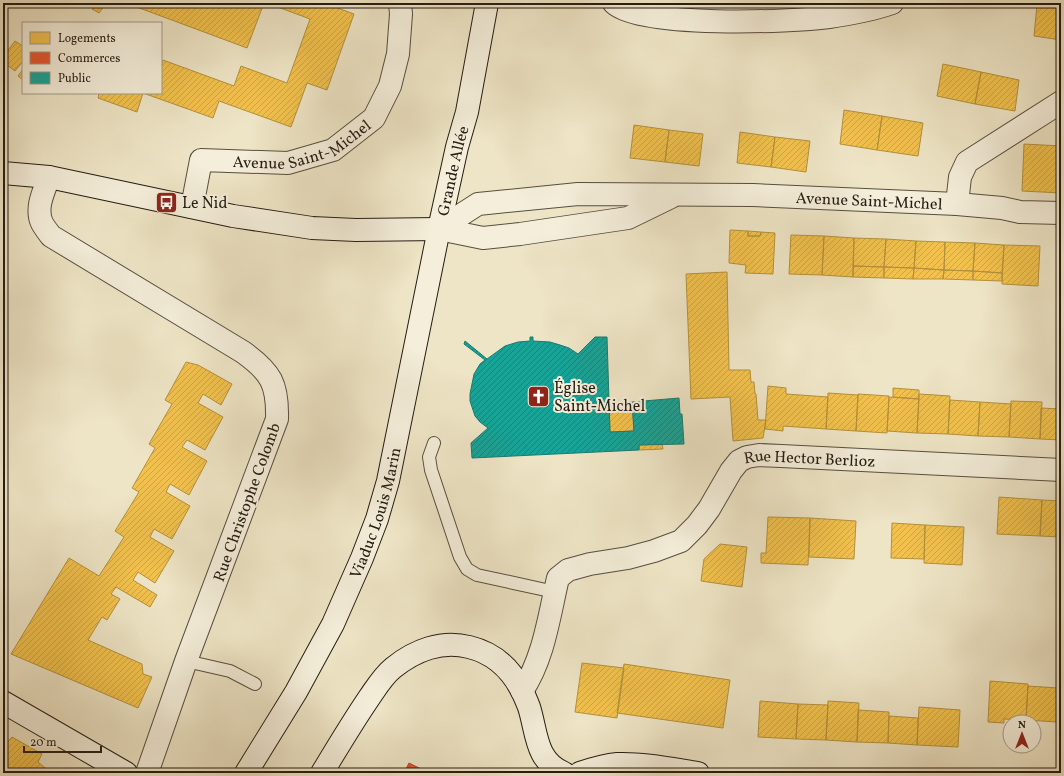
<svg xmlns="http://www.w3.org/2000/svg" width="1064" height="776" font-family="Vollkorn,serif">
<defs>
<pattern id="homes-hatch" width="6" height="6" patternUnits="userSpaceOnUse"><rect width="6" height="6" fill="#f2c14e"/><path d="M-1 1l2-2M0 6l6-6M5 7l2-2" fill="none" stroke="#cfa543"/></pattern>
<pattern id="shops-hatch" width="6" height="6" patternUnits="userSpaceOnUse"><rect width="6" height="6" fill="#e4572e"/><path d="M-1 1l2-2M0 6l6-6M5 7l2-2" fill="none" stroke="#b94726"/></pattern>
<pattern id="public-hatch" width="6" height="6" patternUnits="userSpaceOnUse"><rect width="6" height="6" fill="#17a398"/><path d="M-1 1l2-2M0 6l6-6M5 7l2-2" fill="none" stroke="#15847b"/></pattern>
</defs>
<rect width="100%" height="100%" fill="#eee5c6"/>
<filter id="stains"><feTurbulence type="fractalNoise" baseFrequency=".005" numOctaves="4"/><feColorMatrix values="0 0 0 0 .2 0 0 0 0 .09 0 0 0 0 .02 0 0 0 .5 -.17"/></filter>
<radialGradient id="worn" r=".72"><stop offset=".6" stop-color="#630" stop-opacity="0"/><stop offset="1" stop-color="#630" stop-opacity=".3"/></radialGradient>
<!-- homes -->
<path fill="url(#homes-hatch)" stroke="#b4903c" d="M 97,3 L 103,3 L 105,5 L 99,13 L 92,9 Z
M 126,3 L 264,3 L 247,48 Z
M 267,3 L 324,3 L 354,14 L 327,90 L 307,83 L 291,127 L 219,101 L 213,118 L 143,93 L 137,112 L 98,98 L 99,93 L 161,93 L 161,66 L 163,60 L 234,86 L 241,66 L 287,83 L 310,19 Z
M 1037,5 L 1061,8 L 1061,40 L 1034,36 Z
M 15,41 L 23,46 L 23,61 L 15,71 L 3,62 L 3,57 Z
M 943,64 L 981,72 L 975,104 L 937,96 Z
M 23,69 L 23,80 L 18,76 Z
M 981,72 L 1019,80 L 1015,111 L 975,104 Z
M 844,110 L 882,116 L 877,150 L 840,144 Z
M 882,116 L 923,123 L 918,156 L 877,150 Z
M 634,125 L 669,130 L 665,162 L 630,158 Z
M 669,130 L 703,134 L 699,166 L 665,162 Z
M 740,132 L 775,137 L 771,167 L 737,163 Z
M 775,137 L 810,141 L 806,172 L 771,167 Z
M 1024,144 L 1061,146 L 1061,193 L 1022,191 Z
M 730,230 L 748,231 L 748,236 L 760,236 L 761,232 L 775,233 L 773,274 L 745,273 L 746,265 L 729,263 Z
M 748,231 L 761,232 L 760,236 L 748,236 Z
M 791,235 L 824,236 L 822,275 L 789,274 Z
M 824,236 L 854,238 L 853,277 L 822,275 Z
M 854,238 L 886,239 L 884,267 L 853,266 Z
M 886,239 L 916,241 L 914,268 L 884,267 Z
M 916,241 L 945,242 L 944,270 L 914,268 Z
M 945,242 L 975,243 L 973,271 L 944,270 Z
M 975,243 L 1004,245 L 1002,273 L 973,271 Z
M 1004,245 L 1040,246 L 1038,286 L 1002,284 Z
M 853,266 L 884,267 L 884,278 L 853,277 Z
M 884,267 L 914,268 L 913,279 L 884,278 Z
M 914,268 L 944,270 L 943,279 L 913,279 Z
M 944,270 L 973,271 L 973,280 L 943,279 Z
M 973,271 L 1002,273 L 1002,281 L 973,280 Z
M 727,272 L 729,370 L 750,370 L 751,382 L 754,382 L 755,394 L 756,394 L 758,420 L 766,420 L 763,438 L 733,441 L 730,397 L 691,399 L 686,274 Z
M 186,362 L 198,365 L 232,384 L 221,405 L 203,394 L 198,403 L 223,417 L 205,450 L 187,440 L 182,447 L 207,461 L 189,495 L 170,484 L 166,492 L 190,506 L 172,539 L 154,529 L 150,537 L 174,551 L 155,583 L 138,572 L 133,580 L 157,595 L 150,607 L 116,587 L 111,594 L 120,599 L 107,620 L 102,617 L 88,640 L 142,664 L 143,674 L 152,677 L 138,708 L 11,654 L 69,558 L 99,576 L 124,537 L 115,531 L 139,492 L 132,488 L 155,448 L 149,444 L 172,404 L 165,400 Z
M 768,386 L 786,388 L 786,394 L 828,397 L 826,429 L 783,426 L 783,431 L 765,429 Z
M 893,388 L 919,390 L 919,399 L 893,397 Z
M 828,393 L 858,395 L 856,431 L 826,429 Z
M 858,394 L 889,396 L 887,433 L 856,431 Z
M 919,394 L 950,396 L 948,434 L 917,433 Z
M 889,397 L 919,399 L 917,433 L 887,431 Z
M 950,400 L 980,402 L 978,436 L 948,434 Z
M 1011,401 L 1042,402 L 1040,439 L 1009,437 Z
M 632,402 L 634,431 L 610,432 L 609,403 Z
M 980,402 L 1011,404 L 1009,437 L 978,436 Z
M 1041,408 L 1061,409 L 1061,440 L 1040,439 Z
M 662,444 L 663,449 L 639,450 L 639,445 Z
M 999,497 L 1042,500 L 1040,536 L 997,534 Z
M 1042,500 L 1061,501 L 1061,537 L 1040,536 Z
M 768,517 L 810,518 L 808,565 L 761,563 L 761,553 L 766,553 Z
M 810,518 L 856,521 L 854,559 L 809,557 Z
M 892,523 L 925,525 L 924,559 L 891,558 Z
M 925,525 L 964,527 L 962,565 L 924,563 Z
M 720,544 L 747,547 L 742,587 L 701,581 L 704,559 Z
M 582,663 L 624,668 L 617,718 L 575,712 Z
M 624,664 L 730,680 L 723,728 L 617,713 Z
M 990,681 L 1028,684 L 1026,720 L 1004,719 L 1004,723 L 988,722 Z
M 1059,684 L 1061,684 L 1061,722 L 1057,722 Z
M 1028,686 L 1058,688 L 1057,722 L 1026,720 Z
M 760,701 L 798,704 L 796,739 L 758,737 Z
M 828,701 L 859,703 L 857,742 L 826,740 Z
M 798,704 L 828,705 L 826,740 L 796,739 Z
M 919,707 L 960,710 L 958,747 L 917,745 Z
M 858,710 L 889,712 L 888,743 L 857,742 Z
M 889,716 L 918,718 L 917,745 L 888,743 Z
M 12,737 L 42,754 L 38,762 L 51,773 L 3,773 L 3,747 Z"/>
<!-- shops -->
<path fill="url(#shops-hatch)" stroke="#ab4526" d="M 409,763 L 429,773 L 404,773 Z"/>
<!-- public -->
<path fill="url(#public-hatch)" stroke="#1b7a70" d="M 530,337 L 533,337 L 533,341 L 550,342 L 560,345 L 569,348 L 578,354 L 595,337 L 607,337 L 610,432 L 634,431 L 632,402 L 679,398 L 680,414 L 682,414 L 684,444 L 639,445 L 639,450 L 472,458 L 471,443 L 488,428 L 480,422 L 475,416 L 470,401 L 470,394 L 474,374 L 480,364 L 485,360 L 464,344 L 465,341 L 487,359 L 505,346 L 518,342 L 530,341 Z"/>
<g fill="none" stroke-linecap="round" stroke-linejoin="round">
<defs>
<path id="lane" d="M 434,443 L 429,457 L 431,470 L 460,557 L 467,569 L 477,575 L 555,592
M 186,661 L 230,671 L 255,684"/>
<g id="street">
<path d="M 614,3 C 639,28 792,22 829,17 C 850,14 872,10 892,3"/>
<path d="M 49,177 C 44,191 35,208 42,223 C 44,227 48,232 51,236 L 243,352 C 271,372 278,384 277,419 L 186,661 L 147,773"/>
<path d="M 957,204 L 960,177 L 967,162 L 1061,102"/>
<path id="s1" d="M 192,207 L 201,160 L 288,163 L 333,150 L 374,118 L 390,86 L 398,54 L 401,14 L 400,3"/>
<path id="s2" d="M 439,229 L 478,204 L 578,194 L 753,195 L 957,204 L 1002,208 L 1020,212 L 1061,213"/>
<path d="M 439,229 L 483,238 L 520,234 L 628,218 L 671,197"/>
<path id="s3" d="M 522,691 C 544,658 549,616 558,578 L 568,570 L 590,564 L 628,558 L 654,551 L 681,541 L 697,525 L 709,509 L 731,471 L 739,461 L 747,457 L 759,455 L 781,456 L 1061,470"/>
</g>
<g id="secondary">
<path d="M 3,173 L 49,177 L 233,216 L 312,228 L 356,230 L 439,229"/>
<path d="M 3,702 L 126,773"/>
<path id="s4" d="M 246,773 L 296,692 L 333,624 L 362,558 L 377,519 L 388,481 L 439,229 L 457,147 L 467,112 L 487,3"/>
<path d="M 322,773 C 337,748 352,723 369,698 C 376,688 383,676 393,668 C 415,650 442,640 469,647 C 494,653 512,670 523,693 C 525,697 527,702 529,707 C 537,732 535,761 564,773"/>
<path d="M 580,773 C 592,769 604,765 617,764 C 643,763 672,769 698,773"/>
</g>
</defs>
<!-- lane casing -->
<use href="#lane" stroke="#574e40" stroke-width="14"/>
<!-- street casing -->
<use href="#street" stroke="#574e40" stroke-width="24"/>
<!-- secondary casing -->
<use href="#secondary" stroke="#251c13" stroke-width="24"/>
<!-- lane -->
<use href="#lane" stroke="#f4eeda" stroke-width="12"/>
<!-- street -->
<use href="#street" stroke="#f4eeda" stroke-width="22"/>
<!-- secondary -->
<use href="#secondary" stroke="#f4eeda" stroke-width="22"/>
</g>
<!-- icons -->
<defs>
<symbol id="bus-square" viewBox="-11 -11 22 22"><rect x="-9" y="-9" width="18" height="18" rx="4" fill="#8f2418" stroke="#f4eeda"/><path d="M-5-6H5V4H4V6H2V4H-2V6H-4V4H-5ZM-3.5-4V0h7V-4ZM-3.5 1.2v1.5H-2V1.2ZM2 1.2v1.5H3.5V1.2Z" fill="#fff"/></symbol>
<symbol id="church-square" viewBox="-11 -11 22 22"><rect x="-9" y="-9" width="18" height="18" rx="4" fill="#8f2418" stroke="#f4eeda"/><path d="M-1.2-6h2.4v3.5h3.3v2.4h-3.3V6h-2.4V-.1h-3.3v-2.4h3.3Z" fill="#fff"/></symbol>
</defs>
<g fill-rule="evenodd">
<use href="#bus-square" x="154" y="190" width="25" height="25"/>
<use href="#church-square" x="526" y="384" width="25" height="25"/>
</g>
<g text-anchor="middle" stroke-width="4" stroke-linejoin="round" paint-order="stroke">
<!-- street labels -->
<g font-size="16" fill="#251c13" stroke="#f4eeda">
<text dy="6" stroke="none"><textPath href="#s1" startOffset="153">Avenue Saint-Michel</textPath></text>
<text dy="6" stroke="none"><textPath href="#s4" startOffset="643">Grande Allée</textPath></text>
<text dy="6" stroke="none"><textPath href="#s2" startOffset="438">Avenue Saint-Michel</textPath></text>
<text dy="6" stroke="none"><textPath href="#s3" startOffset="420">Rue Hector Berlioz</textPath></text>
<text transform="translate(246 502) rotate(-70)" y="6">Rue Christophe Colomb</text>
<text dy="6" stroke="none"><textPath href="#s4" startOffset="292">Viaduc Louis Marin</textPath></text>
</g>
<!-- poi labels -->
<g font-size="16" fill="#251c13" stroke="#f4eeda" text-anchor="start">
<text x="182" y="208">Le Nid</text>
<text x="554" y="393">Église<tspan x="554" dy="18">Saint-Michel</tspan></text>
</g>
</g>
<!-- margin -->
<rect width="1064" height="776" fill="none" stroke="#eee5c6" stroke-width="16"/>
<rect x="4" y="4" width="1056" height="768" fill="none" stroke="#251c13" stroke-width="2"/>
<rect x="8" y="8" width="1048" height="760" fill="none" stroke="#251c13"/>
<!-- legend -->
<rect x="22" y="22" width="140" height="72" fill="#f4eeda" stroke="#a19a8a"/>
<rect x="30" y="32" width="20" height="12" fill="#f2c14e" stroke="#a19a8a"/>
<text x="58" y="42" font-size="12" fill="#251c13">Logements</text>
<rect x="30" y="52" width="20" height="12" fill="#e4572e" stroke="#a19a8a"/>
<text x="58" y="62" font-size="12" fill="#251c13">Commerces</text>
<rect x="30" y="72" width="20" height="12" fill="#17a398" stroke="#a19a8a"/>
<text x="58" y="82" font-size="12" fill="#251c13">Public</text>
<!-- north arrow -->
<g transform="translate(1022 734)"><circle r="19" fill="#f4eeda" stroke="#a19a8a"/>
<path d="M0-3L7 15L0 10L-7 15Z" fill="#8f2418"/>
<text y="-6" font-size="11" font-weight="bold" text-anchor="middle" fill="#251c13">N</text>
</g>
<!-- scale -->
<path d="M24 746v6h77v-6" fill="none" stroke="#251c13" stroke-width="2"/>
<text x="30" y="746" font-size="12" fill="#251c13" stroke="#f4eeda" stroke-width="3" paint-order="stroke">20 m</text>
<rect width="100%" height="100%" filter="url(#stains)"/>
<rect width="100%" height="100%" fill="url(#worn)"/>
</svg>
